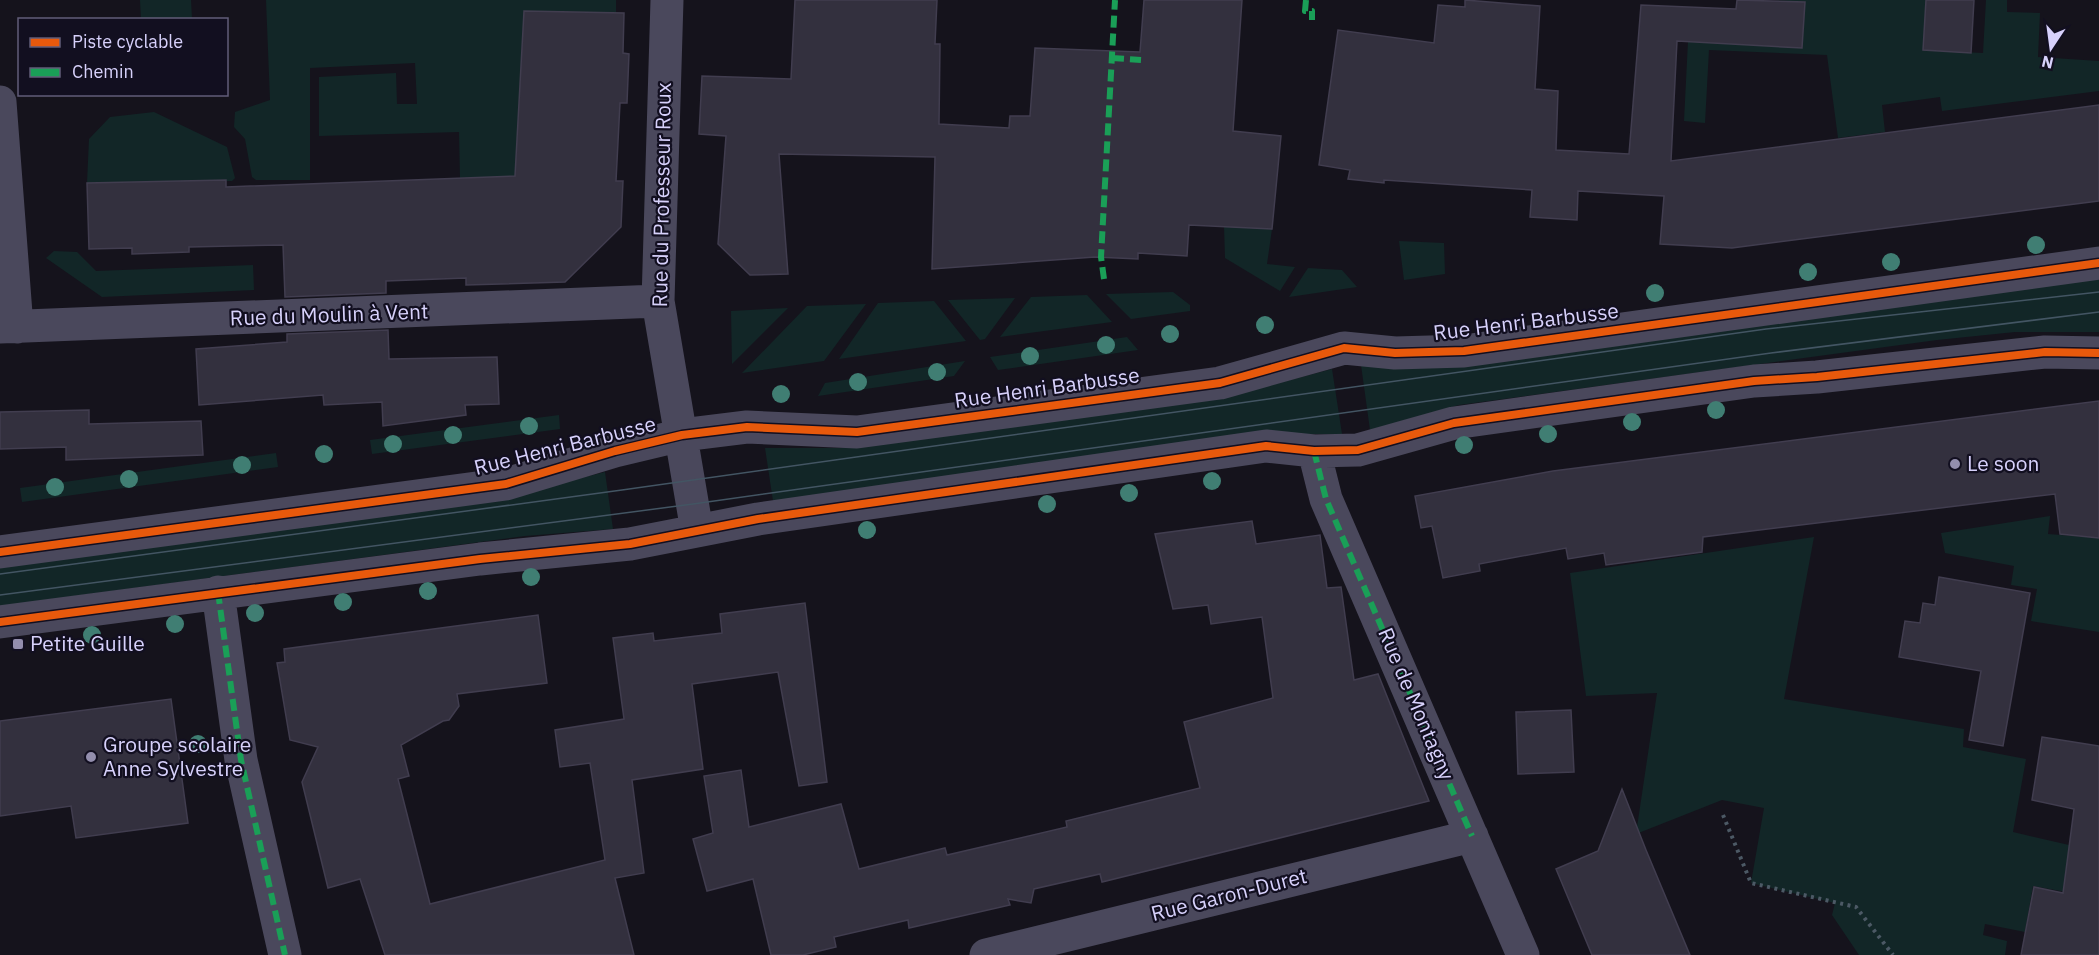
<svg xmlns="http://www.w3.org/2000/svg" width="2099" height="955" font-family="'IBM Plex Sans',sans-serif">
<rect width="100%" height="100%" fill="#15131c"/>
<!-- green -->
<path fill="#122627" d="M 140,0 L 191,0 L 192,19 L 141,19 Z
M 266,0 L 616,0 L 616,13 L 524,11 L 515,177 L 460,179 L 459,132 L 319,136 L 319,77 L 396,73 L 397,104 L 417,104 L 415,63 L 310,68 L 310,180 L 256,180 L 252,177 L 245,139 L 234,127 L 235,112 L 270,100 Z
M 1773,0 L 1926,0 L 1924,50 L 1983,53 L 1986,0 L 2007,0 L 2007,12 L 2040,13 L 2038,57 L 2099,61 L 2099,91 L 1942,111 L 1940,97 L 1882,105 L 1885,132 L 1838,138 L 1827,55 L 1709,50 L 1705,123 L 1684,121 L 1688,41 L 1802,48 L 1805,2 Z
M 154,112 L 227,147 L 235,178 L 232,181 L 87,183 L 89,139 L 110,117 Z
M 1224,226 L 1272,229 L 1267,264 L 1295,267 L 1280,291 L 1225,258 Z
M 1399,241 L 1444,243 L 1445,274 L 1404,280 Z
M 54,251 L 77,252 L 96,271 L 253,265 L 254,290 L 102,297 L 46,258 Z
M 1308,268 L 1342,270 L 1357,287 L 1289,297 Z
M 2099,276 L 2099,332 L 2015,332 L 1937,340 L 1459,405 L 1370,430 L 1361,365 Z
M 1173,292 L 1190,305 L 1190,311 L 1131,319 L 1106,294 Z
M 1087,295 L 1112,322 L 1000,337 L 1031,297 Z
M 1015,298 L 985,339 L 980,340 L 948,300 Z
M 934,301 L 966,341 L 839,359 L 878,303 Z
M 866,304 L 824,361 L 742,373 L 807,306 Z
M 788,308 L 732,364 L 731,311 Z
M 1127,337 L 1138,350 L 998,370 L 990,357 Z
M 965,361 L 954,376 L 818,396 L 825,383 Z
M 1332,369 L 1342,434 L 1263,434 L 773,501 L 765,448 L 849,448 L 1236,394 Z
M 559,415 L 560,429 L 372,454 L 370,440 Z
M 276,453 L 278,467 L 22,502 L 20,488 Z
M 605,472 L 613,529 L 525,536 L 0,606 L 0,565 L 509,496 Z
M 2050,516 L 2048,534 L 2099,538 L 2099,632 L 2031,621 L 2037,589 L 2011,585 L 2014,566 L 1945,553 L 1941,533 Z
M 1814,537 L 1784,699 L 1964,729 L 1963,747 L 2026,759 L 2013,832 L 2069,845 L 2068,865 L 2099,898 L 2033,886 L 2025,932 L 1985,924 L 1983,935 L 2007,941 L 2005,955 L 1859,955 L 1832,915 L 1835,903 L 1751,883 L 1764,808 L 1722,800 L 1636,834 L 1657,693 L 1586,696 L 1570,573 Z"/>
<!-- building -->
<path fill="#33303e" stroke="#413d4f" stroke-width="1.5" d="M 795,0 L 937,0 L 935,44 L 940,44 L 939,124 L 1009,128 L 1010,116 L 1030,116 L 1035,48 L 1140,52 L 1144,0 L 1242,0 L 1233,131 L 1281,136 L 1272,229 L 1189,225 L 1187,256 L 1138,253 L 1138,259 L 1095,257 L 932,269 L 935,157 L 779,154 L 788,274 L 750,275 L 718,244 L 726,136 L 699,134 L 702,76 L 791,79 Z
M 1465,0 L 1540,6 L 1535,89 L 1558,91 L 1556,150 L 1629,154 L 1641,5 L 1736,9 L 1737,0 L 1805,2 L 1802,48 L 1677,41 L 1671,161 L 2099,105 L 2099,201 L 1732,248 L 1660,244 L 1664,196 L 1578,191 L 1577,220 L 1530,217 L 1532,190 L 1384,180 L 1384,183 L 1348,179 L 1350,170 L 1319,165 L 1338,30 L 1434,43 L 1438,5 L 1465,7 Z
M 1926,0 L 1974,0 L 1971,53 L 1923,50 Z
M 524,11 L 624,13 L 623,53 L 629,54 L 627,103 L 620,103 L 616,181 L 623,181 L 621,227 L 565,282 L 466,285 L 466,278 L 386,281 L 386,293 L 285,297 L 283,245 L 189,247 L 189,252 L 132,254 L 132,248 L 89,249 L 87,183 L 226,180 L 226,187 L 515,176 Z
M 388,330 L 389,359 L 497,357 L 499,404 L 465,405 L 466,415 L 383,426 L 382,402 L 324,405 L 323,395 L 199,405 L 196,349 L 287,342 L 287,334 Z
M 2099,401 L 2099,538 L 2060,534 L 2055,494 L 1703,537 L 1702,552 L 1606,565 L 1604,553 L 1568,559 L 1566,548 L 1479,564 L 1480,571 L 1443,578 L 1432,526 L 1421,528 L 1415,496 L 1553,471 Z
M 89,410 L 89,424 L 201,421 L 203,455 L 66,460 L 66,447 L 0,449 L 0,412 Z
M 1252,521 L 1256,544 L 1320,535 L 1327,588 L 1341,587 L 1354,680 L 1378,674 L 1429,801 L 1102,882 L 1100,874 L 1034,889 L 1031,903 L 1008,899 L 1010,905 L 909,928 L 908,920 L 834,937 L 836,947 L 803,955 L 771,955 L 753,879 L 707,891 L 693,839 L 713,833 L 704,776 L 741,770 L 749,827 L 841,804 L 859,869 L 945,848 L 947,855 L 1067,827 L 1066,821 L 1200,788 L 1184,722 L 1273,698 L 1262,617 L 1211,624 L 1208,605 L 1173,609 L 1155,534 Z
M 1939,577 L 2030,593 L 2003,746 L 1969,740 L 1981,671 L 1899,657 L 1905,621 L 1920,623 L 1923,603 L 1935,605 Z
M 805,603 L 827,782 L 799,786 L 778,672 L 692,684 L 703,769 L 632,780 L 644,873 L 615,878 L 634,955 L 385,955 L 360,879 L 328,888 L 302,782 L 318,747 L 290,740 L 277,663 L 285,662 L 284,649 L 538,615 L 547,683 L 457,694 L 459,706 L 449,720 L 443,721 L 401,745 L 409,776 L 398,779 L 430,904 L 605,860 L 590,763 L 560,767 L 555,730 L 624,719 L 613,638 L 653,633 L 654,641 L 722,633 L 720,614 Z
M 171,699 L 188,823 L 76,838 L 71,806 L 0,816 L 0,721 Z
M 1571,710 L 1574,772 L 1518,774 L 1516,712 Z
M 2042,737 L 2099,746 L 2099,955 L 2021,955 L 2034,887 L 2063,893 L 2074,809 L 2032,800 Z
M 1622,789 L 1646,850 L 1690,955 L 1592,955 L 1556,869 L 1598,851 Z"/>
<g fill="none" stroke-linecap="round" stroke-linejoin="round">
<!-- path -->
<path stroke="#4c5965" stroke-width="4" stroke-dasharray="3 4.5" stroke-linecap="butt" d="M 1723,815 L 1751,883 L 1856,907 L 1893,955"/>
<!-- minor -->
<path stroke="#4a485c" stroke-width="33" d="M 667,0 L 658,301 L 697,531
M 0,102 L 17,327
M 0,327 L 658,301
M 1314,451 L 1326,499 L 1523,955
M 0,552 L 506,484 L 615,451 L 682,435 L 747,427 L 857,432 L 1220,383 L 1344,348 L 1395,353 L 1464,351 L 2099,263
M 218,592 L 241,760 L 285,955
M 0,622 L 480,559 L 630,544 L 758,519 L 1266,446 L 1314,451 L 1358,450 L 1454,423 L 1754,381 L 1817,377 L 2045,352 L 2099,353
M 986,955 L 1472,836"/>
<!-- tram -->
<path stroke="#435563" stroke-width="1.5" d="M 0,574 L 622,490 L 1766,329 L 2099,292
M 0,595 L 693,504 L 1771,353 L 2099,312"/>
<!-- quiet -->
<path stroke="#1a9f57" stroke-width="6" stroke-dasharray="12 6" stroke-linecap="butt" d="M 1306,0 L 1305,11 L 1312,11 L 1312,20
M 1112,58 L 1141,60
M 1104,279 L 1101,257 L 1115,0
M 1314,451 L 1326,499 L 1472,836
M 218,592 L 241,760 L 285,955"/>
<defs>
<path id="cycleway" d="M 0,552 L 506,484 L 615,451 L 682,435 L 747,427 L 857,432 L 1220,383 L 1344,348 L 1395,353 L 1464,351 L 2099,263
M 0,622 L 480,559 L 630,544 L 758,519 L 1266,446 L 1314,451 L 1358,450 L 1454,423 L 1754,381 L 1817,377 L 2045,352 L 2099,353"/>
</defs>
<!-- cycleway casing -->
<use href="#cycleway" stroke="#120f20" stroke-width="11"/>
<!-- cycleway -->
<use href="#cycleway" stroke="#e8590c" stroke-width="8"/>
</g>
<!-- trees -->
<g fill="#407e73">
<circle cx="2036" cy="245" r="9"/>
<circle cx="1891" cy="262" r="9"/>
<circle cx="1808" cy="272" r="9"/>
<circle cx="1655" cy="293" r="9"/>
<circle cx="1265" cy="325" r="9"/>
<circle cx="1170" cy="334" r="9"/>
<circle cx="1106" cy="345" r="9"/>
<circle cx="1030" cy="356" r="9"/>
<circle cx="937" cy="372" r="9"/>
<circle cx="858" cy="382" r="9"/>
<circle cx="781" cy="394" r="9"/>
<circle cx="1716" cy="410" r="9"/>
<circle cx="1632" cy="422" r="9"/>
<circle cx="529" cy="426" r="9"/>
<circle cx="1548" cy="434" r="9"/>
<circle cx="453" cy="435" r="9"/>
<circle cx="393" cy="444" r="9"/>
<circle cx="1464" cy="445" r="9"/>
<circle cx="324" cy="454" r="9"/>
<circle cx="242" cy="465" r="9"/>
<circle cx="129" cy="479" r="9"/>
<circle cx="1212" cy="481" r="9"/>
<circle cx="55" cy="487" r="9"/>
<circle cx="1129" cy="493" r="9"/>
<circle cx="1047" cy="504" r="9"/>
<circle cx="867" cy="530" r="9"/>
<circle cx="531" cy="577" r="9"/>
<circle cx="428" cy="591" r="9"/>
<circle cx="343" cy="602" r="9"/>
<circle cx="255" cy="613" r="9"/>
<circle cx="175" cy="624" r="9"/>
<circle cx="92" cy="635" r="9"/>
<circle cx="198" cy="744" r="9"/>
</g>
<!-- markers -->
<g fill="#938ead" stroke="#120f20" stroke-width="2">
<circle cx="1955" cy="464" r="6"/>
<rect x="12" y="638" width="12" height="12" rx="3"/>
<circle cx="91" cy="757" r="6"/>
</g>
<g text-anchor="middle" stroke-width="4.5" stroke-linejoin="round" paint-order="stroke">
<!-- street labels -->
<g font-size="21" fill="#d7d1fb" stroke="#120f20">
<text transform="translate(662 195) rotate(-89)" y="7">Rue du Professeur Roux</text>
<text transform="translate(329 315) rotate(-2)" y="7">Rue du Moulin à Vent</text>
<text transform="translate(1526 322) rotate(-7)" y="7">Rue Henri Barbusse</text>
<text transform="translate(1047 388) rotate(-8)" y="7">Rue Henri Barbusse</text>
<text transform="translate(565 446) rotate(-14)" y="7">Rue Henri Barbusse</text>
<text transform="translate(1416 704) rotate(67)" y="7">Rue de Montagny</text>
<text transform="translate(1229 895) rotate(-14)" y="7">Rue Garon-Duret</text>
</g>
<!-- poi labels -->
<g font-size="21" fill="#d7d1fb" stroke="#120f20" text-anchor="start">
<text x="1967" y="471">Le soon</text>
<text x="30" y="651">Petite Guille</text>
<text x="103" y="752">Groupe scolaire<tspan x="103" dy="24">Anne Sylvestre</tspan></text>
</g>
</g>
<!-- legend -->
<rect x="18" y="18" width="210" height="78" fill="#120f20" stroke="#615d78" stroke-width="1.5"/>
<rect x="30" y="38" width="30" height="9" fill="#e8590c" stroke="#615d78" stroke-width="1.5"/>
<text x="72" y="48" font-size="18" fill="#d7d1fb">Piste cyclable</text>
<rect x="30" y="68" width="30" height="9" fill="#1a9f57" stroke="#615d78" stroke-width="1.5"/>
<text x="72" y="78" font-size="18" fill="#d7d1fb">Chemin</text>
<!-- north arrow -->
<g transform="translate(2051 48) rotate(193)" stroke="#120f20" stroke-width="4.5" paint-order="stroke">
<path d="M0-4.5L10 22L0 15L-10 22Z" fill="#d7d1fb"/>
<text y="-9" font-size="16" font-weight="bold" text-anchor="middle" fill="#d7d1fb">N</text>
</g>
</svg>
